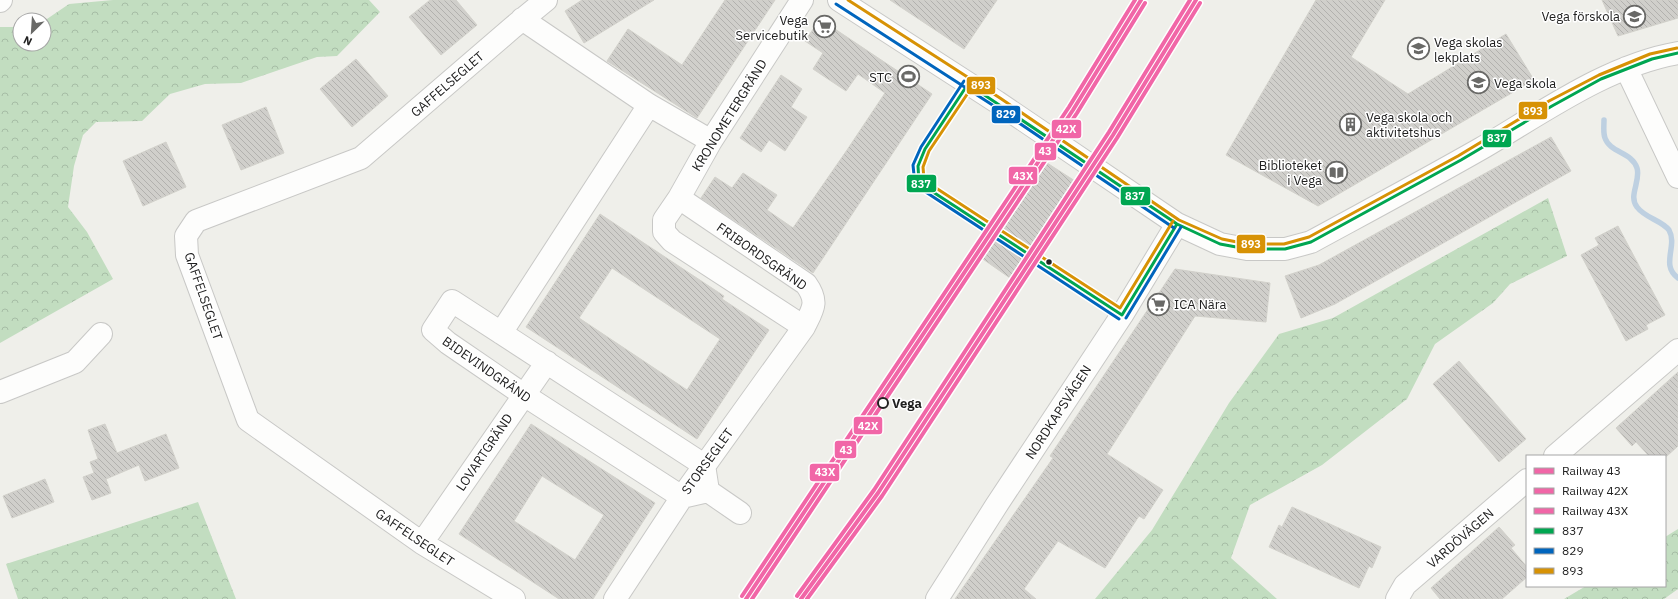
<svg xmlns="http://www.w3.org/2000/svg" width="1678" height="599" font-family="'IBM Plex Sans',sans-serif">
<defs>
<pattern id="forest-crowns" width="20" height="18" patternUnits="userSpaceOnUse"><rect width="20" height="18" fill="#c2ddc0"/><path d="M2 6a3 3 0 1 1 6 0M12 15a3 3 0 1 1 6 0" fill="none" stroke="#a6bda5"/></pattern>
<pattern id="building-back-hatch" width="6" height="6" patternUnits="userSpaceOnUse"><rect width="6" height="6" fill="#d0cfcb"/><path d="M-1 5l2 2M0 0l6 6M5-1l2 2" fill="none" stroke="#b2b1ae"/></pattern>
</defs>
<rect width="100%" height="100%" fill="#efefea"/>
<!-- forest -->
<path fill="url(#forest-crowns)" d="M 113,0 L 369,0 L 380,12 L 337,56 L 317,57 L 241,83 L 205,84 L 170,94 L 142,121 L 96,122 L 83,135 L 74,166 L 68,207 L 87,232 L 113,279 L 0,343 L 0,27 L 20,27 L 20,44 L 44,44 L 44,21 L 69,4 Z
M 1548,198 L 1567,256 L 1510,284 L 1493,303 L 1435,344 L 1407,399 L 1322,465 L 1250,505 L 1231,558 L 1277,599 L 1095,599 L 1152,530 L 1229,403 L 1279,334 L 1333,318 Z
M 198,502 L 236,599 L 18,599 L 6,564 Z
M 1678,529 L 1678,589 L 1664,599 L 1564,599 L 1586,586 L 1665,586 L 1665,537 Z"/>
<g fill="none" stroke-linecap="round" stroke-linejoin="round">
<!-- stream -->
<path stroke="#bed0e1" stroke-width="5.5" d="M 1604,120 C 1604,126 1603,133 1605,138 C 1610,153 1632,152 1637,168 C 1641,181 1628,196 1637,207 C 1645,218 1661,220 1669,230 C 1678,246 1660,265 1678,278"/>
</g>
<!-- building -->
<path fill="url(#building-back-hatch)" stroke="#d2d1cb" fill-rule="evenodd" d="M 430,0 L 456,0 L 477,25 L 441,55 L 409,17 Z
M 582,0 L 654,0 L 584,43 L 565,11 Z
M 725,0 L 775,0 L 697,118 L 607,61 L 628,29 L 682,65 Z
M 890,0 L 997,0 L 964,49 Z
M 1316,0 L 1385,0 L 1351,57 L 1408,94 L 1506,34 L 1534,80 L 1318,206 L 1226,155 Z
M 1602,0 L 1678,0 L 1678,18 L 1618,36 Z
M 820,19 L 932,94 L 813,273 L 701,198 L 715,177 L 732,188 L 743,173 L 777,195 L 767,210 L 793,228 L 847,150 L 885,93 L 858,74 L 846,91 L 813,69 L 823,53 L 805,41 Z
M 356,59 L 388,96 L 352,127 L 320,89 Z
M 781,75 L 802,89 L 791,107 L 807,117 L 785,151 L 769,140 L 761,152 L 740,138 Z
M 266,107 L 284,153 L 241,170 L 222,125 Z
M 1551,137 L 1571,171 L 1335,304 L 1301,318 L 1285,276 L 1319,265 Z
M 166,142 L 186,187 L 143,206 L 123,161 Z
M 1044,161 L 1075,181 L 1010,278 L 980,257 Z
M 600,214 L 724,296 L 722,299 L 769,330 L 697,439 L 526,327 ZM 612,268 L 720,339 L 687,390 L 579,318 Z
M 1618,226 L 1665,315 L 1646,325 L 1648,329 L 1626,341 L 1581,255 L 1599,245 L 1595,238 Z
M 1175,269 L 1270,283 L 1266,322 L 1195,316 L 1107,454 L 1163,490 L 1144,519 L 1139,516 L 1105,568 L 1058,541 L 1024,589 L 1036,599 L 955,599 L 1053,458 L 1050,456 Z
M 1459,361 L 1526,439 L 1499,462 L 1433,384 Z
M 1678,372 L 1678,446 L 1667,456 L 1649,456 L 1636,442 L 1632,446 L 1616,428 Z
M 105,424 L 117,453 L 166,434 L 179,468 L 145,481 L 139,465 L 106,479 L 111,493 L 92,500 L 83,477 L 94,473 L 90,462 L 98,459 L 88,430 Z
M 531,424 L 655,503 L 593,599 L 559,599 L 459,534 ZM 542,476 L 604,515 L 575,560 L 514,521 Z
M 45,479 L 54,502 L 12,518 L 3,496 Z
M 1292,507 L 1381,547 L 1372,568 L 1369,566 L 1359,588 L 1269,547 L 1279,525 L 1282,527 Z
M 1499,527 L 1515,545 L 1511,548 L 1527,567 L 1527,577 L 1502,599 L 1440,599 L 1431,588 Z"/>
<g fill="none" stroke-linecap="round" stroke-linejoin="round">
<defs>
<path id="minor" d="M 802,0 L 711,141 L 679,198 L 664,220 L 664,232 L 672,241 L 804,327
M 839,0 L 997,102 L 1177,224 L 1220,244 L 1247,249 L 1285,249 L 1311,242 C 1368,211 1426,180 1482,148 C 1542,113 1608,65 1678,53
M 0,1 L 1,0
M 522,19 L 649,105 L 711,141
M 1626,68 L 1678,177
M 501,333 L 649,105
M 0,392 L 75,362 L 101,334
M 1555,456 L 1678,350
M 708,491 L 704,465 L 452,301 L 433,330 L 448,343 L 524,395 L 682,497 L 708,491 L 740,513
M 422,543 L 547,362
M 514,599 L 422,543 L 248,420 L 187,255 L 186,236 L 196,221 L 361,158 L 512,28 L 546,0
M 615,599 L 682,497 L 804,327 C 813,309 819,302 806,284 L 679,198
M 937,599 L 996,506 L 1122,315 L 1177,224
M 1397,599 L 1405,585 L 1527,480"/>
</defs>
<!-- minor casing -->
<use href="#minor" stroke="#c8c8c6" stroke-width="24"/>
<!-- minor -->
<use href="#minor" stroke="#fdfdfc" stroke-width="22"/>
<defs>
<path id="bus-1" d="M 968,84 L 1177,224 L 1220,244 L 1247,249 L 1285,249 L 1311,242 L 1461,160 L 1552,106 L 1601,79 L 1652,59 L 1678,53
M 968,84 L 925,149 L 918,166 L 919,182 L 933,192 L 1122,315 L 1177,224"/>
<path id="bus-2" d="M 836,4 L 994,106 L 1174,228
M 964,81 L 921,147 L 913,165 L 915,185 L 1119,319
M 1126,318 L 1181,227"/>
<path id="bus-3" d="M 848,0 L 1000,98 L 1179,220 L 1222,239 L 1247,244 L 1284,244 L 1309,237 L 1458,156 L 1549,101 L 1599,75 L 1650,54 L 1677,48
M 972,87 L 929,151 L 923,167 L 924,179 L 936,188 L 1120,308 L 1173,221"/>
</defs>
<!-- bus-1 casing -->
<use href="#bus-1" stroke="#fff" stroke-width="6"/>
<!-- bus-2 casing -->
<use href="#bus-2" stroke="#fff" stroke-width="6"/>
<!-- bus-3 casing -->
<use href="#bus-3" stroke="#fff" stroke-width="6"/>
<!-- bus-1 -->
<use href="#bus-1" stroke="#00a651" stroke-width="3"/>
<!-- bus-2 -->
<use href="#bus-2" stroke="#0065bd" stroke-width="3"/>
<!-- bus-3 -->
<use href="#bus-3" stroke="#d79205" stroke-width="3"/>
<defs>
<path id="rail-1" d="M 746,599 L 1073,110 L 1141,0
M 801,599 L 878,493 L 1113,135 L 1196,0"/>
<path id="rail-2" d="M 752,599 L 1077,113 L 1145,3
M 807,599 L 882,496 L 1117,138 L 1200,3"/>
<path id="rail-3" d="M 742,596 L 1069,107 L 1135,0
M 797,596 L 874,490 L 1109,132 L 1190,0"/>
</defs>
<!-- rail-1 casing -->
<use href="#rail-1" stroke="#fff" stroke-width="7"/>
<!-- rail-2 casing -->
<use href="#rail-2" stroke="#fff" stroke-width="7"/>
<!-- rail-3 casing -->
<use href="#rail-3" stroke="#fff" stroke-width="7"/>
<!-- rail-1 -->
<use href="#rail-1" stroke="#f166a7" stroke-width="4"/>
<!-- rail-2 -->
<use href="#rail-2" stroke="#f166a7" stroke-width="4"/>
<!-- rail-3 -->
<use href="#rail-3" stroke="#f166a7" stroke-width="4"/>
</g>
<!-- icons -->
<defs>
<symbol id="school-ring" viewBox="-11 -11 22 22"><circle r="9.5" fill="#fff" stroke="#696967" stroke-width="1.5"/><path d="M0-5L7-2L0 1L-7-2ZM-4 1L0 2.5L4 1V4Q0 6-4 4Z" fill="#696967"/></symbol>
<symbol id="supermarket-ring" viewBox="-11 -11 22 22"><circle r="9.5" fill="#fff" stroke="#696967" stroke-width="1.5"/><path d="M-6-5.5h2.5l.6 2H6L4.5 2H-2.5L-4.4-4H-6ZM-1.5 3.2a1.3 1.3 0 1 0 .1 0ZM3 3.2a1.3 1.3 0 1 0 .1 0Z" fill="#696967"/></symbol>
<symbol id="stadium-ring" viewBox="-11 -11 22 22"><circle r="9.5" fill="#fff" stroke="#696967" stroke-width="1.5"/><path d="M0-5a6.5 5 0 1 0 0 10a6.5 5 0 1 0 0-10ZM-3.5-1.8h7v3.6h-7Z" fill="#696967"/></symbol>
<symbol id="building-ring" viewBox="-11 -11 22 22"><circle r="9.5" fill="#fff" stroke="#696967" stroke-width="1.5"/><path d="M-4-6H4V6H1V3H-1V6H-4ZM-2.5-4.3h1.7v1.8h-1.7ZM.8-4.3h1.7v1.8H.8ZM-2.5-1h1.7V.8h-1.7ZM.8-1h1.7V.8H.8Z" fill="#696967"/></symbol>
<symbol id="library-ring" viewBox="-11 -11 22 22"><circle r="9.5" fill="#fff" stroke="#696967" stroke-width="1.5"/><path d="M-6-4Q-3-5.5-.7-3.5V5Q-3 3-6 4ZM6-4Q3-5.5 .7-3.5V5Q3 3 6 4Z" fill="#696967"/></symbol>
</defs>
<g fill-rule="evenodd">
<use href="#school-ring" x="1622" y="4" width="25" height="25"/>
<use href="#supermarket-ring" x="812" y="14" width="25" height="25"/>
<use href="#school-ring" x="1406" y="36" width="25" height="25"/>
<use href="#stadium-ring" x="896" y="64" width="25" height="25"/>
<use href="#school-ring" x="1466" y="70" width="25" height="25"/>
<use href="#building-ring" x="1338" y="112" width="25" height="25"/>
<use href="#library-ring" x="1324" y="160" width="25" height="25"/>
<use href="#supermarket-ring" x="1146" y="292" width="25" height="25"/>
</g>
<!-- markers -->
<circle fill="#212121" stroke="#fff" stroke-width="1.5" cx="1049" cy="262" r="3.5"/>
<circle fill="#fff" stroke="#212121" stroke-width="2" cx="883" cy="403" r="5"/>
<g text-anchor="middle" stroke-width="3" stroke-linejoin="round" paint-order="stroke">
<!-- poi labels -->
<g font-size="13" fill="#212121" stroke="#fff" text-anchor="end">
<text x="1620" y="21">Vega förskola</text>
<text x="808" y="25">Vega<tspan x="808" dy="15">Servicebutik</tspan></text>
<text x="1434" y="47" text-anchor="start">Vega skolas<tspan x="1434" dy="15">lekplats</tspan></text>
<text x="892" y="82">STC</text>
<text x="1494" y="88" text-anchor="start">Vega skola</text>
<text x="1366" y="122" text-anchor="start">Vega skola och<tspan x="1366" dy="15">aktivitetshus</tspan></text>
<text x="1322" y="170">Biblioteket<tspan x="1322" dy="15">i Vega</tspan></text>
<text x="1174" y="309" text-anchor="start">ICA Nära</text>
</g>
<!-- street labels -->
<g font-size="13" fill="#212121" stroke="#fff">
<text transform="translate(447 84) rotate(-41)" y="5">GAFFELSEGLET</text>
<text transform="translate(729 115) rotate(-58)" y="5">KRONOMETERGRÄND</text>
<text transform="translate(762 256) rotate(35)" y="5">FRIBORDSGRÄND</text>
<text transform="translate(204 296) rotate(71)" y="5">GAFFELSEGLET</text>
<text transform="translate(487 369) rotate(35)" y="5">BIDEVINDGRÄND</text>
<text transform="translate(1058 412) rotate(-57)" y="5">NORDKAPSVÄGEN</text>
<text transform="translate(484 452) rotate(-56)" y="5">LOVARTGRÄND</text>
<text transform="translate(707 461) rotate(-54)" y="5">STORSEGLET</text>
<text transform="translate(415 537) rotate(34)" y="5">GAFFELSEGLET</text>
<text transform="translate(1460 538) rotate(-41)" y="5">VARDÖVÄGEN</text>
</g>
<!-- stop labels -->
<g font-size="13" font-weight="bold" fill="#212121" stroke="#fff" text-anchor="start">
<text x="892" y="408">Vega</text>
</g>
</g>
<g stroke="#fff" stroke-width="1.5">
<rect x="966" y="76" width="30" height="19" rx="4" fill="#d79205"/>
<rect x="1518" y="101" width="30" height="19" rx="4" fill="#d79205"/>
<rect x="991" y="105" width="30" height="19" rx="4" fill="#0065bd"/>
<rect x="1051" y="119" width="31" height="20" rx="4" fill="#f166a7"/>
<rect x="1482" y="129" width="30" height="19" rx="4" fill="#00a651"/>
<rect x="1034" y="142" width="23" height="19" rx="4" fill="#f166a7"/>
<rect x="1008" y="166" width="30" height="19" rx="4" fill="#f166a7"/>
<rect x="906" y="174" width="31" height="19" rx="4" fill="#00a651"/>
<rect x="1120" y="186" width="31" height="20" rx="4" fill="#00a651"/>
<rect x="1236" y="234" width="30" height="20" rx="4" fill="#d79205"/>
<rect x="853" y="416" width="30" height="19" rx="4" fill="#f166a7"/>
<rect x="834" y="440" width="23" height="19" rx="4" fill="#f166a7"/>
<rect x="809" y="463" width="31" height="19" rx="4" fill="#f166a7"/>
</g>
<g font-size="11" text-anchor="middle" font-weight="bold" fill="#fff">
<text x="981" y="89">893</text>
<text x="1533" y="115">893</text>
<text x="1006" y="118">829</text>
<text x="1066" y="133">42X</text>
<text x="1497" y="142">837</text>
<text x="1045" y="155">43</text>
<text x="1023" y="180">43X</text>
<text x="921" y="188">837</text>
<text x="1135" y="200">837</text>
<text x="1251" y="248">893</text>
<text x="868" y="430">42X</text>
<text x="846" y="454">43</text>
<text x="825" y="476">43X</text>
</g>
<!-- legend -->
<rect x="1526" y="455" width="140" height="132" fill="#ffffff" stroke="#a6a6a6"/>
<rect x="1534" y="468" width="20" height="6" fill="#f166a7" stroke="#a6a6a6"/>
<text x="1562" y="475" font-size="12" fill="#212121">Railway 43</text>
<rect x="1534" y="488" width="20" height="6" fill="#f166a7" stroke="#a6a6a6"/>
<text x="1562" y="495" font-size="12" fill="#212121">Railway 42X</text>
<rect x="1534" y="508" width="20" height="6" fill="#f166a7" stroke="#a6a6a6"/>
<text x="1562" y="515" font-size="12" fill="#212121">Railway 43X</text>
<rect x="1534" y="528" width="20" height="6" fill="#00a651" stroke="#a6a6a6"/>
<text x="1562" y="535" font-size="12" fill="#212121">837</text>
<rect x="1534" y="548" width="20" height="6" fill="#0065bd" stroke="#a6a6a6"/>
<text x="1562" y="555" font-size="12" fill="#212121">829</text>
<rect x="1534" y="568" width="20" height="6" fill="#d79205" stroke="#a6a6a6"/>
<text x="1562" y="575" font-size="12" fill="#212121">893</text>
<!-- north arrow -->
<g transform="translate(32 32) rotate(205)"><circle r="19" fill="#ffffff" stroke="#a6a6a6"/>
<path d="M0-3L7 15L0 10L-7 15Z" fill="#696967"/>
<text y="-6" font-size="11" font-weight="bold" text-anchor="middle" fill="#212121">N</text>
</g>
</svg>
